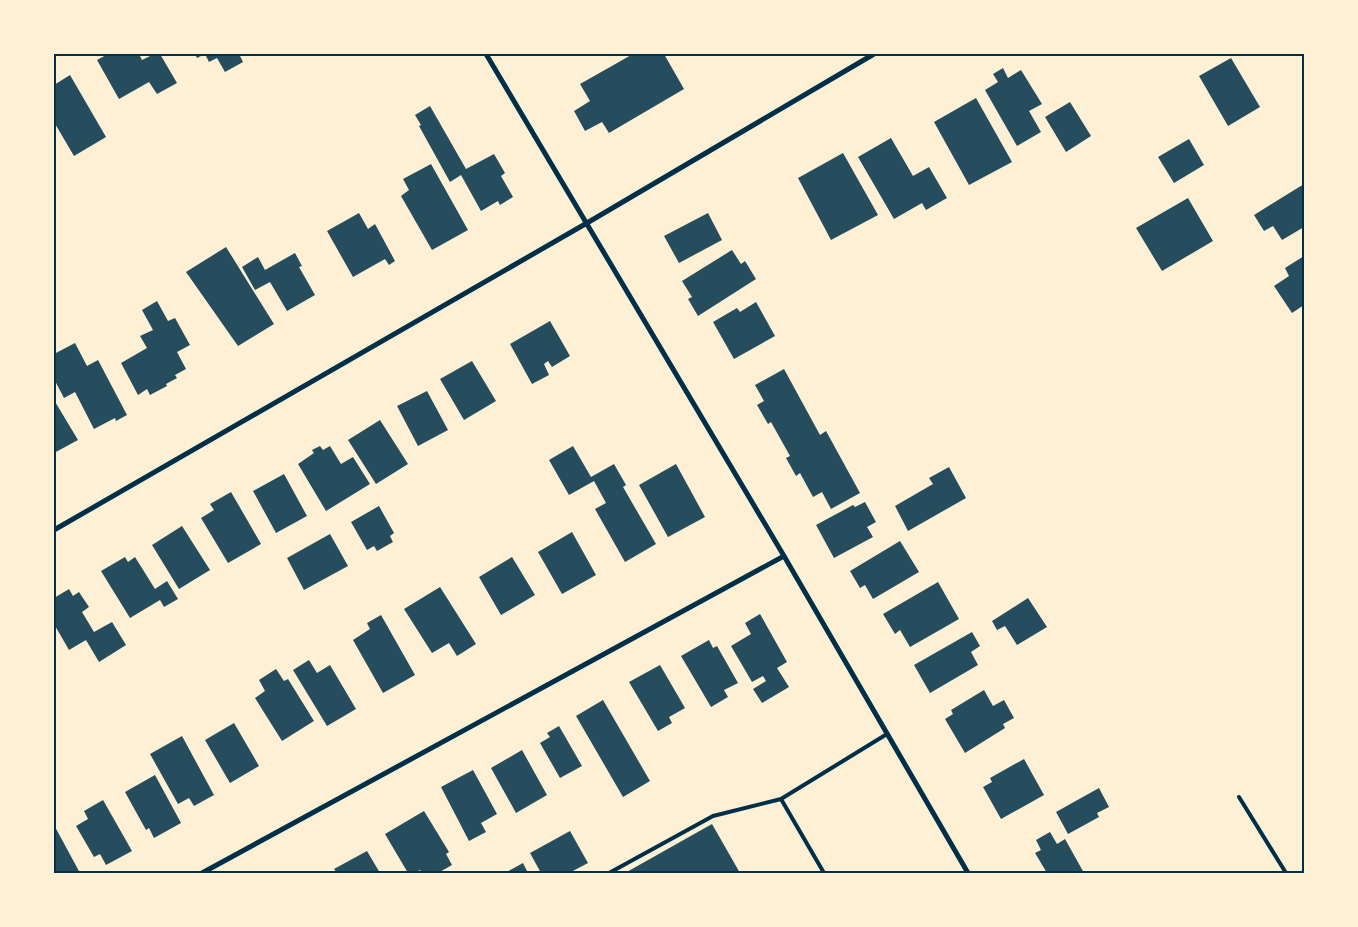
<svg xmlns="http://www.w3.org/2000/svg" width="1358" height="927" font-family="Mulish,sans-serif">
<rect width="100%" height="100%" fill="#fdf0d5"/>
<!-- building -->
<path fill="#264d5e" d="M 108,54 L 139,54 L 142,60 L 154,54 L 160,54 L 177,83 L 157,94 L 149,82 L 119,99 L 97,60 Z
M 195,54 L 239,54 L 243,62 L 225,72 L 217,58 L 209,62 L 205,54 L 197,58 Z
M 633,54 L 664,54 L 684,89 L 609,133 L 602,122 L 585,131 L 574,111 L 590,101 L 580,84 Z
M 1231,58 L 1260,107 L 1228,126 L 1199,76 Z
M 1003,68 L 1008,78 L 1021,70 L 1042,104 L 1029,111 L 1041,132 L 1017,146 L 985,90 L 998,82 L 993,74 Z
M 70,75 L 106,137 L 74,156 L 54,122 L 54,85 Z
M 976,98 L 1012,162 L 969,185 L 934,122 Z
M 1070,102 L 1091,136 L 1066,152 L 1045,117 Z
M 430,106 L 466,169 L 494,154 L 505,173 L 501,176 L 513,197 L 500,205 L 498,201 L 481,211 L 461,175 L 450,182 L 419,126 L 421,125 L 415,115 Z
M 891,138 L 913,176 L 929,167 L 947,198 L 926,210 L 922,203 L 894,219 L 858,157 Z
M 1189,139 L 1204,165 L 1174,183 L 1158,157 Z
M 843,153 L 878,215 L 831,240 L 798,178 Z
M 431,164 L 468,230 L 432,250 L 401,196 L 409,190 L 403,179 Z
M 1304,184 L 1304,227 L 1282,240 L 1273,226 L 1264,231 L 1254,215 Z
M 1188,198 L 1213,241 L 1162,271 L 1136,228 Z
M 359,213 L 368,229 L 375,224 L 395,261 L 389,265 L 385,259 L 353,277 L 327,231 Z
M 708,213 L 722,240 L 679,263 L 664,236 Z
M 226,247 L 274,324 L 238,346 L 186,272 Z
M 732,250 L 741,264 L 745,261 L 756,279 L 698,316 L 688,299 L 692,297 L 682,281 Z
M 295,253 L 302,266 L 299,267 L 315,295 L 287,311 L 270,282 L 255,290 L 242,267 L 258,257 L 265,270 Z
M 1304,256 L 1304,305 L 1292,313 L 1274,286 L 1289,276 L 1285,268 Z
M 157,301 L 168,321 L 175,318 L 190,345 L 177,352 L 186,369 L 175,375 L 177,378 L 166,384 L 167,386 L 150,395 L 147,389 L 138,395 L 121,363 L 147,348 L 140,336 L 153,330 L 142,310 Z
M 756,302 L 775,336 L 734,359 L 713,322 L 737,308 L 740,312 Z
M 550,321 L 570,356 L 552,367 L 548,361 L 544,364 L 549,375 L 532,384 L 510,344 Z
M 75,343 L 87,366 L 98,360 L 127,415 L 116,421 L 115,418 L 94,429 L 75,392 L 64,398 L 54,379 L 54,354 Z
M 472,361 L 496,401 L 464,420 L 440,379 Z
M 784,369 L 820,435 L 826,431 L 860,493 L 831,509 L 822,492 L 813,497 L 800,473 L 796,476 L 786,458 L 790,456 L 771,422 L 768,424 L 757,405 L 764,401 L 755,385 Z
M 427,391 L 448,430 L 418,446 L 397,406 Z
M 54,400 L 78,440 L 54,453 Z
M 380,420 L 408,464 L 376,484 L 348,440 Z
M 320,446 L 323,450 L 330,446 L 341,464 L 353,457 L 370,484 L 326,511 L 298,464 L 314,453 L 312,450 Z
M 573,446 L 591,477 L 614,464 L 626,485 L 623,487 L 656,544 L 625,562 L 595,509 L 606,503 L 594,481 L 569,495 L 549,460 Z
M 676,464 L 705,517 L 668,537 L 639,485 Z
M 949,467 L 966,498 L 908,531 L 895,506 L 933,484 L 929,478 Z
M 284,474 L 307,516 L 276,533 L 253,491 Z
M 231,492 L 261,544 L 228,563 L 201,518 L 214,510 L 210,504 Z
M 865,502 L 876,522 L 867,527 L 873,537 L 834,558 L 816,525 L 853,505 L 855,507 Z
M 379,506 L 394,533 L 390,536 L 393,542 L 377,551 L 374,546 L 367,550 L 351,522 Z
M 182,526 L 210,570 L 179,589 L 152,545 Z
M 572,532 L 596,575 L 562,594 L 538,552 Z
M 330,534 L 348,566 L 304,590 L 287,558 Z
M 900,541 L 919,572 L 873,599 L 865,585 L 860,588 L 850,571 Z
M 125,557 L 128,562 L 135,557 L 155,589 L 167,581 L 178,599 L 164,607 L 160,600 L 130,618 L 101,571 Z
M 512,557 L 535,595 L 501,615 L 479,577 Z
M 938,582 L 959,619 L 910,647 L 900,630 L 895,634 L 883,614 Z
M 440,587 L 476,644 L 457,656 L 449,643 L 432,653 L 404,609 Z
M 69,589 L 73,596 L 79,592 L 89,607 L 82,612 L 94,632 L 112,622 L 126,645 L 99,662 L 86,640 L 69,650 L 54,624 L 54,598 Z
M 1028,598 L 1047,627 L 1017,645 L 1005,626 L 997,630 L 992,621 Z
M 760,614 L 787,662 L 777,668 L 789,687 L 762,703 L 753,689 L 766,681 L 763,676 L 752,682 L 731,646 L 751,634 L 745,623 Z
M 381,615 L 415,675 L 383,693 L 353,640 L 370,629 L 367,623 Z
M 972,632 L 980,646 L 971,652 L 978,665 L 930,693 L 914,665 Z
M 709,640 L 713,648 L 717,646 L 738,683 L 724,690 L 728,697 L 711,707 L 681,656 Z
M 309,660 L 317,673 L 330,665 L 356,709 L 327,726 L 293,670 Z
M 660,665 L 685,708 L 669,717 L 672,723 L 658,731 L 629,682 Z
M 276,669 L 284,681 L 288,679 L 314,721 L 282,741 L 255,698 L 265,691 L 259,680 Z
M 984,690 L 993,706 L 1004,700 L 1014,718 L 1003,724 L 1005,728 L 965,753 L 945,719 L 953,714 L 951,710 Z
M 603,700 L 650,781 L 623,797 L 576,716 Z
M 234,723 L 259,766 L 230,783 L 205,740 Z
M 559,726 L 582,766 L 560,778 L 540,743 L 550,737 L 547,733 Z
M 182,736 L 214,795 L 194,806 L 189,798 L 178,804 L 150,754 Z
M 522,750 L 547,795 L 516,813 L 491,768 Z
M 1024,759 L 1044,795 L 1001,819 L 983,787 L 992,782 L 990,778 Z
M 473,770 L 497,814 L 481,823 L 486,832 L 469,841 L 441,787 Z
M 155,775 L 181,823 L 154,838 L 149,828 L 146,830 L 125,792 Z
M 1099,788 L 1109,807 L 1097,813 L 1099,817 L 1068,834 L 1056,812 Z
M 103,800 L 132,851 L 106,865 L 100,854 L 94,857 L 76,826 L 88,819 L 84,811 Z
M 424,811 L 449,852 L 446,854 L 452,865 L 438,873 L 422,873 L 420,870 L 414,873 L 408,873 L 385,834 Z
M 712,824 L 740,873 L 625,873 Z
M 54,825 L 80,873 L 54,873 Z
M 570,831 L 588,863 L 569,873 L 541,873 L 530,853 Z
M 1050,832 L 1057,844 L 1065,839 L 1084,873 L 1047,873 L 1035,853 L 1041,850 L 1036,840 Z
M 367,851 L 380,873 L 337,873 L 334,869 Z
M 523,863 L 528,873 L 505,873 Z"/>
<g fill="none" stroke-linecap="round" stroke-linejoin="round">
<!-- service -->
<path stroke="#003049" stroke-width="4" d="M 1239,797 L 1286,873
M 609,873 L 713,816 L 781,799
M 824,873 L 781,799 L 887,734"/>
<!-- minor -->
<path stroke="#003049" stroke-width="5" d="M 486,54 L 784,556 L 968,873
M 54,530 L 587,223 L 874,54
M 202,873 L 784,556"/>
</g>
<!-- border -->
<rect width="1358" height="927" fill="none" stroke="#fdf0d5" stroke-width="110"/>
<rect x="55" y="55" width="1248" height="817" fill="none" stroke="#003049" stroke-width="2"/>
</svg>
